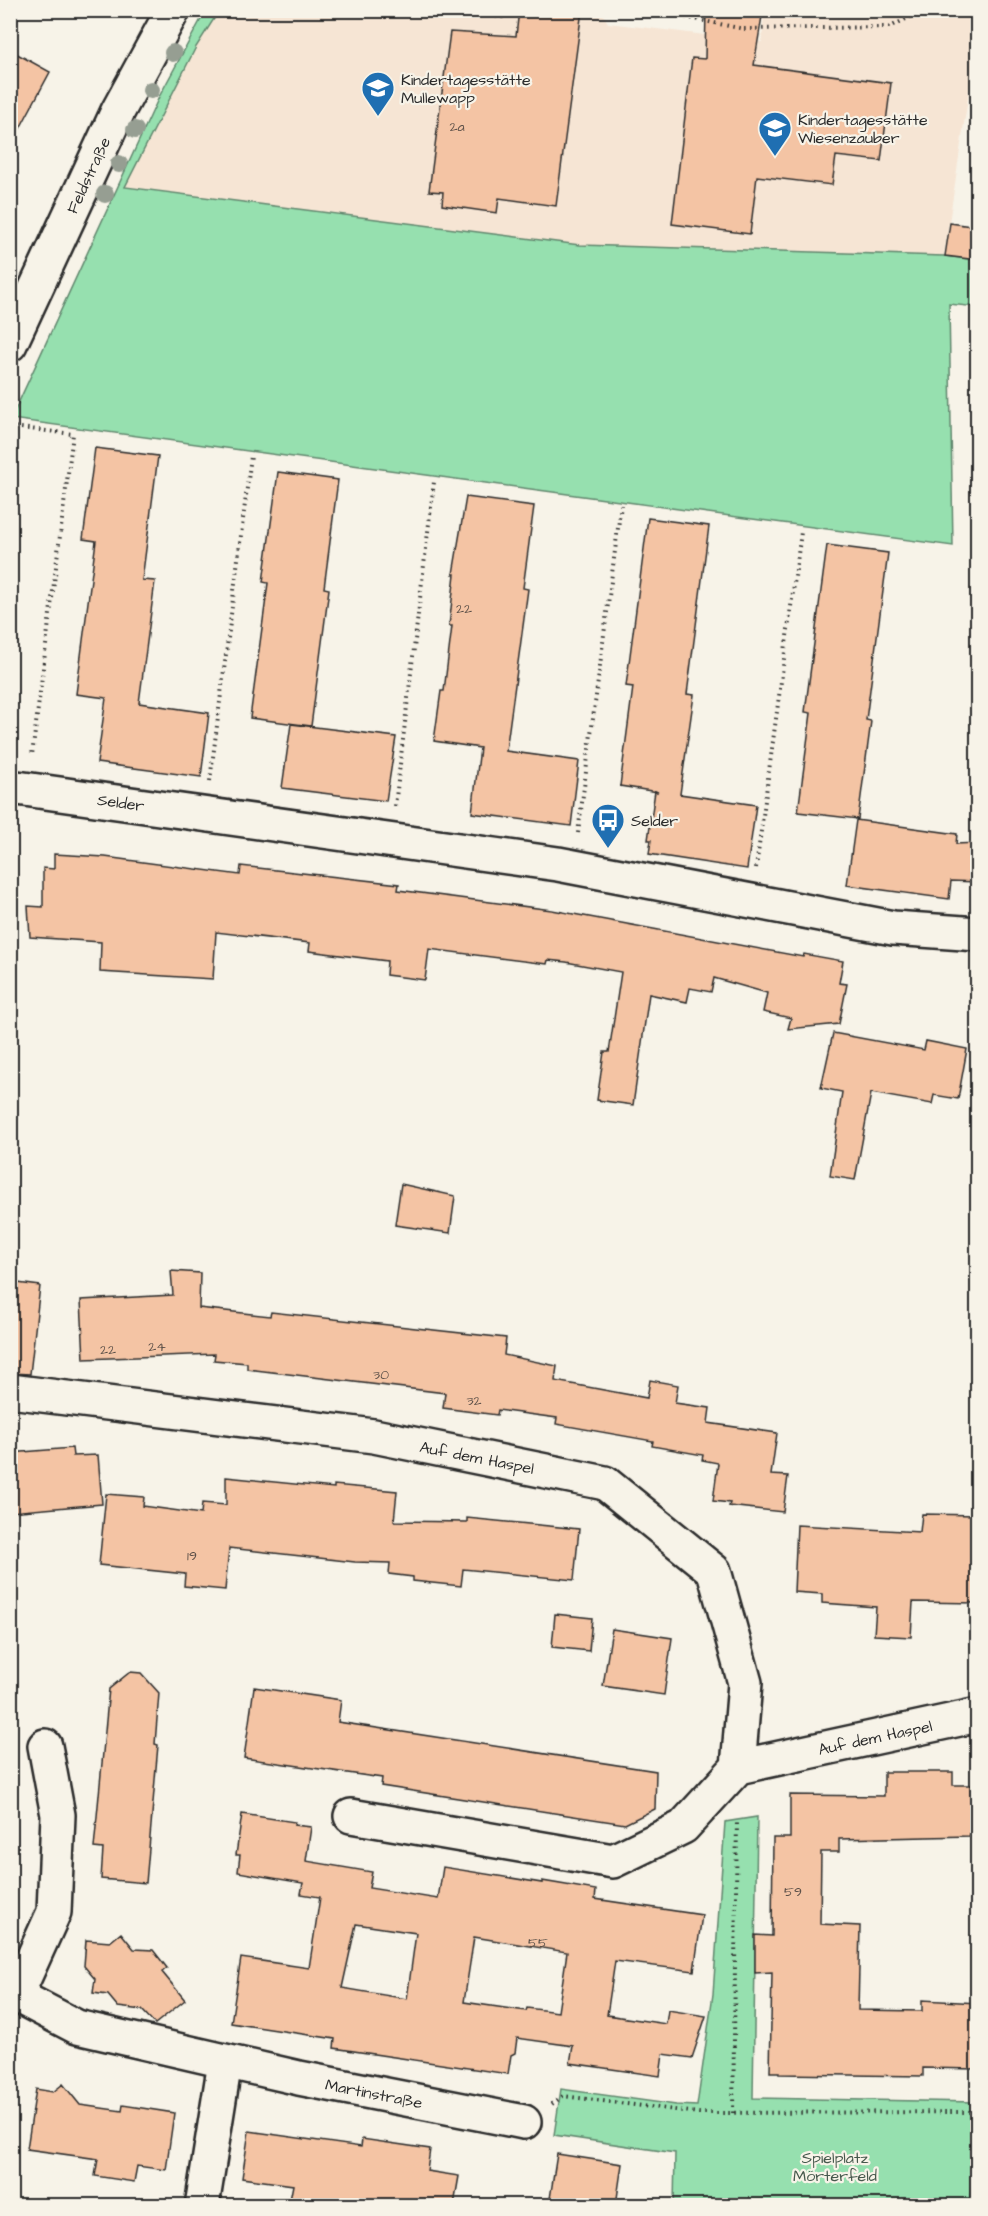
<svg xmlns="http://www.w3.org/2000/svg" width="988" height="2216" font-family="'Architects Daughter',sans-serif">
<rect width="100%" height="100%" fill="#f7f3e8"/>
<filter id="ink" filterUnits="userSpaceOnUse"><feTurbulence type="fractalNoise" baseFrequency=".0167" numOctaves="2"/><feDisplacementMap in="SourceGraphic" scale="12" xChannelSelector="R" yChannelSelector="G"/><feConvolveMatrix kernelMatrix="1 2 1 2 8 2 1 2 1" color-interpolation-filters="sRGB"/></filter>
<g filter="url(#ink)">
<!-- built -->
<path fill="#f6e5d4" d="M 219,11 L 601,11 L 608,23 L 762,42 L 764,11 L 977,11 L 977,38 L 944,256 L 580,245 L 124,187 L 196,47 Z"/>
<!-- green -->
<path fill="#96e0af" stroke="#60866d" stroke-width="1.5" d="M 206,10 L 219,11 L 196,47 L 125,187 L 580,245 L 944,256 L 977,260 L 977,307 L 949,304 L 953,546 L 11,419 L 159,97 Z
M 757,1817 L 753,2098 L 976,2102 L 974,2168 L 969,2205 L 674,2205 L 675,2153 L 554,2135 L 561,2089 L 676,2105 L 697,2106 L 713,1994 L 725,1822 Z"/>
<!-- building -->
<path fill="#f4c4a4" stroke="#2b2b2b" stroke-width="1.5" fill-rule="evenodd" d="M 519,10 L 582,10 L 556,206 L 499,198 L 497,213 L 442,205 L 443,192 L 429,191 L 450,32 L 516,36 Z
M 706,10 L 763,10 L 754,65 L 891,83 L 881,161 L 836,156 L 832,185 L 757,176 L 750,234 L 672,224 L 692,58 L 705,59 Z
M 10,50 L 50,72 L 10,147 Z
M 950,223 L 978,227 L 978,260 L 945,256 Z
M 95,448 L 158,456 L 142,580 L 155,581 L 139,703 L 209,713 L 201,777 L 97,763 L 106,698 L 76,694 L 96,541 L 83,539 Z
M 278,472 L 338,480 L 324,588 L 329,589 L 311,726 L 250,718 L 268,583 L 263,582 Z
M 466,497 L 534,506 L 523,588 L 528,589 L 506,751 L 579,761 L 571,826 L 472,813 L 480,748 L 434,741 L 441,691 L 444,691 L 452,626 L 449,626 L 455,574 L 453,574 Z
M 648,518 L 709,526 L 687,694 L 694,695 L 680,794 L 756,805 L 747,869 L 649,854 L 651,840 L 648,840 L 655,791 L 658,792 L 620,786 L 633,687 L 626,686 Z
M 827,545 L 888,553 L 866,720 L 871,721 L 858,819 L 798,812 L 811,713 L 805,712 Z
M 291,724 L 396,737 L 386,801 L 282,788 Z
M 856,820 L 957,834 L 956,844 L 978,843 L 978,882 L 951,881 L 949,899 L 847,885 Z
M 54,854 L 105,857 L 240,875 L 241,866 L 399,884 L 398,890 L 552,910 L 803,957 L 804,954 L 843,961 L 839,983 L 847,984 L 839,1024 L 788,1029 L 791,1018 L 763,1012 L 767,993 L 714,978 L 711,992 L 690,988 L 687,1002 L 649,994 L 633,1105 L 597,1100 L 604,1052 L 609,1052 L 621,972 L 566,962 L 548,960 L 547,964 L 429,949 L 425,980 L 386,975 L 387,961 L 309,951 L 310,943 L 216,932 L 213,979 L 100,972 L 101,942 L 30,937 L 28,906 L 43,907 L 43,868 L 54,869 Z
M 833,1033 L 924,1050 L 926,1041 L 967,1049 L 958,1099 L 934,1095 L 932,1104 L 871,1093 L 855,1180 L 830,1176 L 842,1092 L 821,1088 Z
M 401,1184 L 455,1196 L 450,1233 L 395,1225 Z
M 171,1271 L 200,1273 L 199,1308 L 270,1316 L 271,1312 L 506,1338 L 504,1355 L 557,1366 L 555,1381 L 647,1398 L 650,1380 L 678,1385 L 675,1403 L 710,1408 L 708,1423 L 777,1433 L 771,1475 L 788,1476 L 783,1512 L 729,1506 L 730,1503 L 713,1501 L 718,1463 L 702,1460 L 703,1455 L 652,1446 L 653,1441 L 556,1424 L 557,1418 L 498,1410 L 497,1415 L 443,1408 L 445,1393 L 247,1369 L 247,1363 L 214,1360 L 215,1354 L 84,1359 L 81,1300 L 173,1295 Z
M 10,1282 L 40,1286 L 30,1374 L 10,1373 Z
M 72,1448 L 73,1456 L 98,1455 L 102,1504 L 10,1512 L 10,1453 Z
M 226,1477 L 334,1488 L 334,1485 L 397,1491 L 394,1521 L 467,1522 L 467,1518 L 579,1529 L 574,1580 L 463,1569 L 461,1586 L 413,1581 L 413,1577 L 389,1574 L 390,1563 L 355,1562 L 229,1548 L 225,1590 L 184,1586 L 185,1574 L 99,1565 L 106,1494 L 144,1497 L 143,1506 L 201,1514 L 202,1503 L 226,1505 Z
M 922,1514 L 978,1515 L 978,1603 L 913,1602 L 911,1637 L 874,1635 L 876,1607 L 822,1603 L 822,1594 L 794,1592 L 797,1525 L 920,1532 Z
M 555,1614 L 592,1618 L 589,1651 L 552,1647 Z
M 612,1629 L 672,1638 L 664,1695 L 603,1686 Z
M 130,1672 L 141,1673 L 159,1693 L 155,1744 L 158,1745 L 146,1883 L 101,1879 L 103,1849 L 94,1848 L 109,1689 Z
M 254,1687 L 341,1700 L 338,1722 L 656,1771 L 655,1809 L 625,1824 L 381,1786 L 382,1778 L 244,1758 Z
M 884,1772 L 953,1772 L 953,1785 L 978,1785 L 978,1820 L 970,1820 L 970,1836 L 839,1839 L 839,1852 L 821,1852 L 820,1924 L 860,1926 L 858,2010 L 922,2011 L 922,2000 L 978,2003 L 978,2069 L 923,2068 L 923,2076 L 779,2074 L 779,2072 L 770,2072 L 772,1972 L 755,1973 L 755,1935 L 772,1936 L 773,1838 L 790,1838 L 790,1795 L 884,1796 Z
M 242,1814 L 295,1822 L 294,1825 L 311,1827 L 306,1861 L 372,1872 L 369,1888 L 438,1899 L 443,1867 L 542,1883 L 542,1881 L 596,1890 L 595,1899 L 702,1915 L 694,1971 L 615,1961 L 607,2015 L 666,2024 L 668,2010 L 706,2016 L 692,2058 L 663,2054 L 660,2076 L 570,2063 L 573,2046 L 517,2038 L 515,2053 L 511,2055 L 508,2074 L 334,2048 L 335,2039 L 231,2023 L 241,1958 L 309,1968 L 320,1897 L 301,1894 L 303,1883 L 238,1872 L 240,1855 L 236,1855 ZM 356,1924 L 416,1933 L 407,1999 L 342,1988 ZM 474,1937 L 567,1952 L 558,2012 L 527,2008 L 526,2011 L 464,2002 Z
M 121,1933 L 134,1949 L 153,1950 L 167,1968 L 162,1972 L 185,2000 L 155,2024 L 142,2010 L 118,2007 L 108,1995 L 93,1993 L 95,1979 L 84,1966 L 86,1940 L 110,1942 Z
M 63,2084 L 80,2105 L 122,2111 L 123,2105 L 174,2113 L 166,2170 L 137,2166 L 134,2182 L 95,2176 L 98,2159 L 27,2149 L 36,2089 L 53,2092 Z
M 249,2131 L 361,2147 L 362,2139 L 430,2149 L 427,2171 L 459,2176 L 454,2205 L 289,2205 L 293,2185 L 242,2178 Z
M 557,2154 L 622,2164 L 616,2205 L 549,2205 Z"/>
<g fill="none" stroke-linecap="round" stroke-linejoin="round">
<defs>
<path id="minor" d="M 10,344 L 118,111 L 173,10
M 10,787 L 558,864 L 893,928 L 978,934
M 10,1391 L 374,1436 L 605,1483 L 714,1571 L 745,1683 L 738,1767
M 351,1816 L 613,1861 L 683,1827 L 738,1767 L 978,1715
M 10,1992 L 77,2027 L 299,2078 L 524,2122
M 16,1996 L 54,1912 L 58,1815 L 45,1746
M 202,2206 L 225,2062"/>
</defs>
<!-- minor casing -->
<use href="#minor" stroke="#2b2b2b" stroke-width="38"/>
<!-- path -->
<path stroke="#2b2b2b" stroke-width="4" stroke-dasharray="1.5 4.5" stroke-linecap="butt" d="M 436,10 L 502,17 L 503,10
M 650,10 L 744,29 L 890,27 L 924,10
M 10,425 L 12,427 L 73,434 L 32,755
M 210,781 L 251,456
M 395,806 L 434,482
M 578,833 L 621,505
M 756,868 L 801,532
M 552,2104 L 563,2096 L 699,2113 L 978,2112
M 733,2113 L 737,1820"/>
<!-- minor -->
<use href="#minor" stroke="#f7f3e8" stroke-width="33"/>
</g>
<!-- trees -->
<g fill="#969e92">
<circle cx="173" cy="53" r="9"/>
<circle cx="151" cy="90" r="9"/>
<circle cx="135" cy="130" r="9"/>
<circle cx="119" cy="164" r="9"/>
<circle cx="105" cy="194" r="9"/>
</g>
</g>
<!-- icons -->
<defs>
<symbol id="school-pin" viewBox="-11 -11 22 30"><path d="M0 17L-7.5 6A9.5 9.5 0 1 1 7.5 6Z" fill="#1f6fb2" stroke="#f7f3e8"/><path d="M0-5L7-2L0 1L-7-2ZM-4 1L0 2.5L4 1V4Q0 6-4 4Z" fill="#fff"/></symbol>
<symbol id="bus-pin" viewBox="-11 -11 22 30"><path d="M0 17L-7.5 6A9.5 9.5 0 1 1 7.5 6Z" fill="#1f6fb2" stroke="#f7f3e8"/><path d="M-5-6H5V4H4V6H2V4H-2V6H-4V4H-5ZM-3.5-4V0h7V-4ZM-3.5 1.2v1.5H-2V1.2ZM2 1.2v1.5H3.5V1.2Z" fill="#fff"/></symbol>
</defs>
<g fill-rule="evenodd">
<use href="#school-pin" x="359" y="69" width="38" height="52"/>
<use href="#school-pin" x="756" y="109" width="38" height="52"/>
<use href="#bus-pin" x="589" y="801" width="38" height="52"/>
</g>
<g text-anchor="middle" stroke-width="4.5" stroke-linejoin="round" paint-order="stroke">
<!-- number labels -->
<g font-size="14" fill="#5d5149">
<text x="457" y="131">2a</text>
<text x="464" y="613">22</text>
<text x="157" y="1351">24</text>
<text x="108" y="1354">22</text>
<text x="381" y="1379">30</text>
<text x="474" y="1405">32</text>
<text x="192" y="1560">19</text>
<text x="793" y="1896">59</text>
<text x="538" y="1947">55</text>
</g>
<!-- poi labels -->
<g font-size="16" fill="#2b2b2b" stroke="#f7f3e8" text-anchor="start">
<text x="401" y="85">Kindertagesstätte<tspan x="401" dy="18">Mullewapp</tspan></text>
<text x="798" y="125">Kindertagesstätte<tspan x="798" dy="18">Wiesenzauber</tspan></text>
<text x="631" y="826">Selder</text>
</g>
<!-- street labels -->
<g font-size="16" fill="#2b2b2b" stroke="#f7f3e8">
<text transform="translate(88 175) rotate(-65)" y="6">Feldstraße</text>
<text transform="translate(121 802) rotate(8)" y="6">Selder</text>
<text transform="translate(477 1457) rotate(11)" y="6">Auf dem Haspel</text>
<text transform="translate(875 1737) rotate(-12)" y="6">Auf dem Haspel</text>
<text transform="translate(374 2093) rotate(11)" y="6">Martinstraße</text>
</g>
<!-- park labels -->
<g font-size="16" fill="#46584c" stroke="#f7f3e8">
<text x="835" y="2163">Spielplatz<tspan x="835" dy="18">Mörterfeld</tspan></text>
</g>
</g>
<!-- margin -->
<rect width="988" height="2216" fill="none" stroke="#f7f3e8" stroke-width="36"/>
<rect x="18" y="18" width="952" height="2180" fill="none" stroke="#2b2b2b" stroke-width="2" filter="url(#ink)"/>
</svg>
